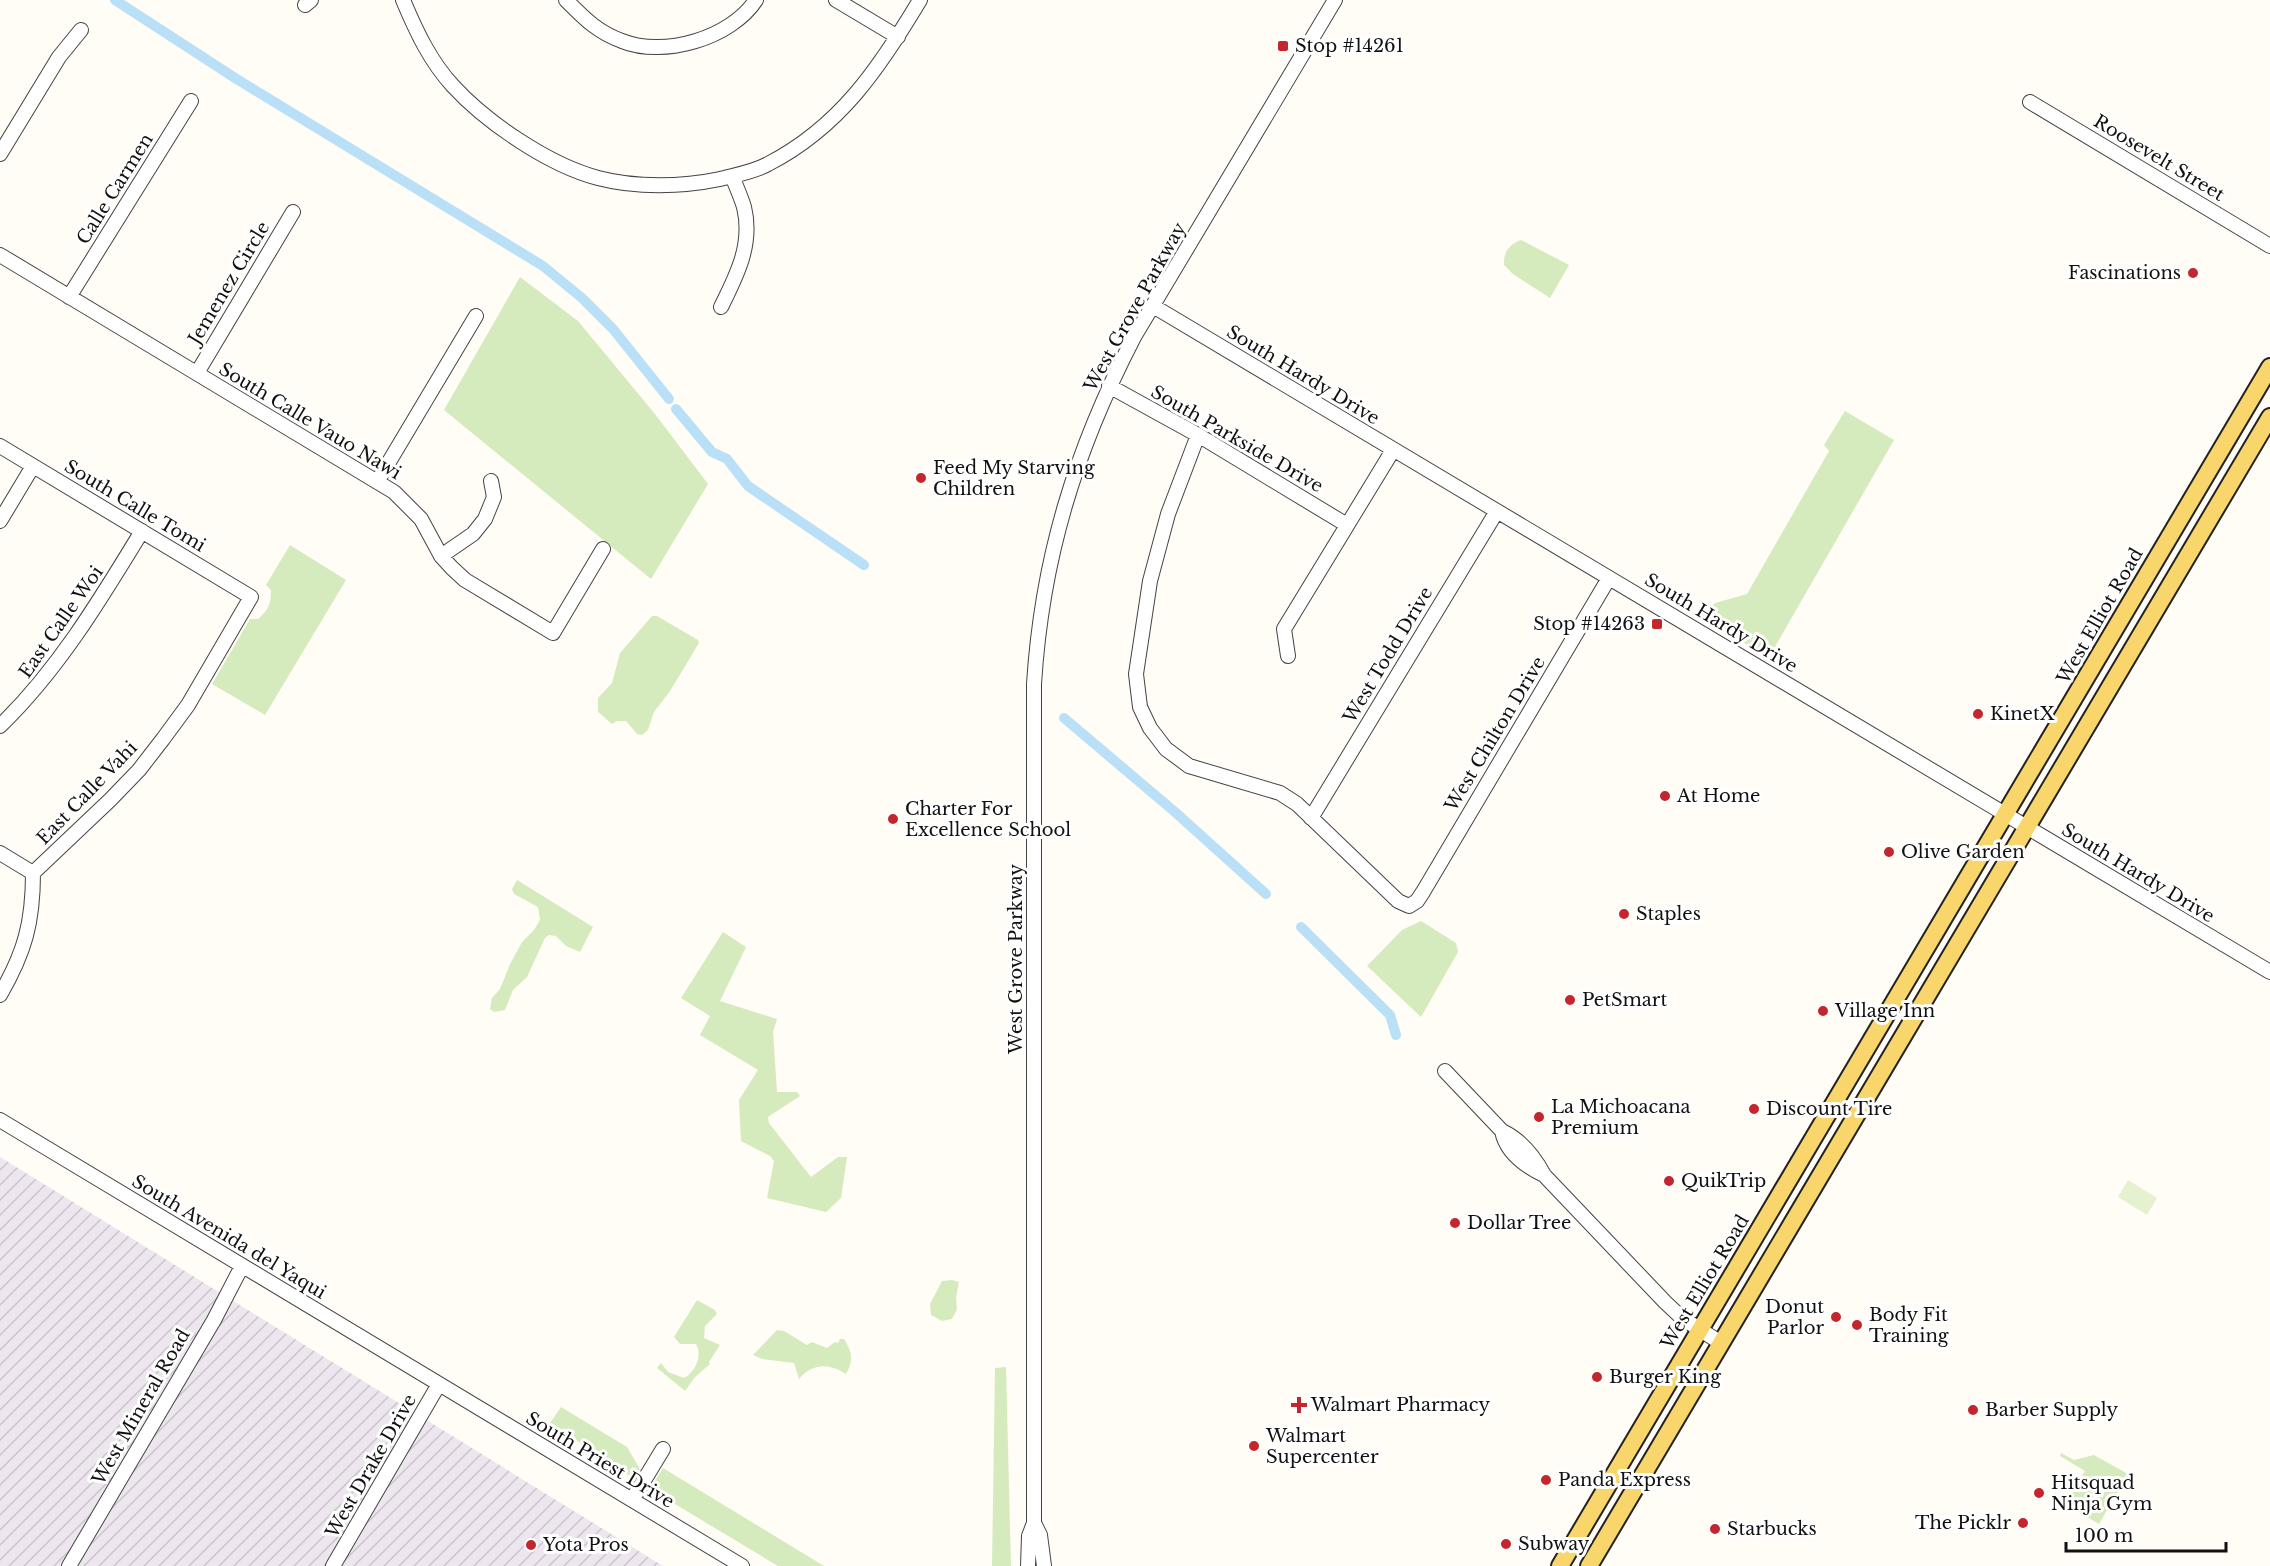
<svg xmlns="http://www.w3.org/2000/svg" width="2270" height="1566" font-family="'Libre Baskerville',serif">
<defs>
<pattern id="industrial-furrows" width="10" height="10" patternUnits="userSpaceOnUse" patternTransform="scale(1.5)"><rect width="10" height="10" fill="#eee6ef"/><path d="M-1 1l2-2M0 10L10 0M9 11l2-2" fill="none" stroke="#cbc4cc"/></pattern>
</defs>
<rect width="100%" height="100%" fill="#fffdf5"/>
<!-- industrial -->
<path fill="url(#industrial-furrows)" d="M 0,1157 L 663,1566 L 0,1566 Z"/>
<!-- grass -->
<path fill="#d5ebbd" d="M 1521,240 L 1569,265 L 1550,298 L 1513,274 L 1504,265 C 1503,253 1509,244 1521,240 Z
M 520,277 L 578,321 L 655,414 L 708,484 L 651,579 L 444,410 Z
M 1845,411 L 1894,440 L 1769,657 L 1700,618 L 1715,603 L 1747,594 L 1829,451 L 1824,445 Z
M 290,545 L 346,580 L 265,715 L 212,684 L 250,619 L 258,619 C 269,610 271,603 271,590 L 266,585 Z
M 652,616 L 657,616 L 698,640 L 699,643 L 670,691 L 654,712 L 648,730 L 642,735 L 637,734 L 626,721 L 617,721 L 612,724 L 598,712 L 598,698 L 612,683 L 620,653 Z
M 517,880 L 593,927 L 580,952 L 566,946 L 556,936 L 549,935 L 545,938 L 527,977 L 513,990 L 505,1010 L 494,1012 L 490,1009 L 492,998 L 500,989 L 510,964 L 522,942 L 534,930 L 540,920 L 538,907 L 514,894 L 512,889 Z
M 1421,921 L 1456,943 L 1458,952 L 1421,1017 L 1367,966 L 1402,930 Z
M 723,932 L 746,947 L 720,1001 L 777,1019 L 773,1032 L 777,1092 L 797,1092 L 800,1096 L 768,1117 L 769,1123 L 811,1177 L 838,1157 L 847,1157 L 841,1198 L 826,1212 L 767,1198 L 774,1161 L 770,1156 L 741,1141 L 739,1100 L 758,1070 L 700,1035 L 710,1016 L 681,998 Z
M 952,1280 L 959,1282 L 956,1298 L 957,1309 L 952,1319 L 942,1321 L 931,1315 L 930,1304 L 942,1281 Z
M 697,1300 L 715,1310 L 717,1314 L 705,1326 L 704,1338 L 720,1345 L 709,1362 L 710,1364 L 695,1377 L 685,1391 L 657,1368 L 661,1363 L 668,1372 L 684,1378 C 695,1372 703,1356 696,1344 L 680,1344 L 674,1337 Z
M 777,1330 L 784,1331 L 807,1345 L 812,1342 L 827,1348 L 835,1342 L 838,1343 L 840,1339 L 844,1339 C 852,1351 854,1361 846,1374 C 829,1363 813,1363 799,1379 L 794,1363 L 762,1359 L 753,1355 Z
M 1006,1367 L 1011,1566 L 992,1566 L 995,1368 Z
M 561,1407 L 627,1447 L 640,1469 L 633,1478 L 550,1423 Z
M 2061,1453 L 2074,1460 L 2094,1455 L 2128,1474 L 2099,1524 L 2065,1504 L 2085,1471 L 2060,1456 Z
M 663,1468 L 824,1566 L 778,1566 L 650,1489 Z"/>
<!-- pitch -->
<path fill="#e6f2cf" d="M 2128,1180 L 2157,1198 L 2147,1215 L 2118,1197 Z"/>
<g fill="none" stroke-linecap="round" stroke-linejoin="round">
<!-- canal -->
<path stroke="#b9e0f7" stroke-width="10" d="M 115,0 L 235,78 L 543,266 L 582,298 L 613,329 L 669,399
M 676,409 L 712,452 L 727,459 L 748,486 L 864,565
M 1064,718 L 1175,812 L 1266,894
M 1301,927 L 1390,1015 L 1396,1035"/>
<defs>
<path id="minor" d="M 403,0 C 416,31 430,61 453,86 C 487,123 549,165 598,178 C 636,188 682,187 720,179 C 735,175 754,172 768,164 C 840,127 880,67 920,0
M 566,0 C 584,18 597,32 622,41 C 664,58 731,38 756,0
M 836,0 L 898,37
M 305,5 L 311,0
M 2030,102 L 2270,246
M 0,154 L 59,57 L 81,30
M 0,255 L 394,492 L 421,519 L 441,556 L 452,568 L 465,580 L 553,633 L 603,549
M 69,297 L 191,101
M 1153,306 L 2270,972
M 721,307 C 737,275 753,244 744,207 C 741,197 736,186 732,176
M 197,373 L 293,212
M 1109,386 L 1198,435 L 1347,525
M 1198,435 L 1168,514 L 1150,581 L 1136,674 L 1140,707 L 1150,728 L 1166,749 L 1189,766 L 1280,793 L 1297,804 L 1398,901 L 1409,906 L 1417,901 L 1423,892 L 1609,578
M 0,446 L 251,597 L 188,705 L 163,739 L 139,770 L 110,800 L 33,873 C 33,922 25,952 0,995
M 377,482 L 476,316
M 0,521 L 33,466
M 441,556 L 473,534 L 485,519 L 494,497 L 491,481
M 1288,656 L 1284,629 L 1393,450
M 0,726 C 58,670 100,600 142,531
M 1311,818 L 1497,511
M 0,853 L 33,873
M 1445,1071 L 1502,1131 C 1521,1140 1534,1156 1544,1175 L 1665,1302 L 1682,1318 L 1721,1343
M 0,1120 L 742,1566
M 1502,1131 C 1506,1152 1525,1166 1544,1175
M 632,1500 L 663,1449
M 1034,1523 L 1040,1535 L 1044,1566
M 69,1566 L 214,1320 L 242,1266
M 333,1566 L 439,1384
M 1028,1566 L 1029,1536 L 1034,1523 L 1034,684 C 1042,557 1076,449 1134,337 L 1335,0"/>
<path id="major" d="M 1560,1566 L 2270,367
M 1589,1566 L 2270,417"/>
</defs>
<!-- minor casing -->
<use href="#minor" stroke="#444" stroke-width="16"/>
<!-- major casing -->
<use href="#major" stroke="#222" stroke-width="20"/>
<!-- minor -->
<use href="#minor" stroke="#fff" stroke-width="14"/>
<!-- major -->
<use href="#major" stroke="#f9d66b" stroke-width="16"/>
</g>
<!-- markers -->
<g fill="#c4262e" stroke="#fff" stroke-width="2">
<rect x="1277" y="40" width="12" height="12" rx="3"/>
<circle cx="2193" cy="273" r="6"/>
<circle cx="921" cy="478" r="6"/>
<rect x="1651" y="618" width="12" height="12" rx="3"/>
<circle cx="1978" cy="714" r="6"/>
<circle cx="1665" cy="796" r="6"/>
<circle cx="893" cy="819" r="6"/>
<circle cx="1889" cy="852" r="6"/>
<circle cx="1624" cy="914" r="6"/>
<circle cx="1570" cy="1000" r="6"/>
<circle cx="1823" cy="1011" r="6"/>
<circle cx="1754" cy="1109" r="6"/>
<circle cx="1539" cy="1117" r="6"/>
<circle cx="1669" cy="1181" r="6"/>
<circle cx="1455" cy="1223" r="6"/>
<circle cx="1836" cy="1317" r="6"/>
<circle cx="1857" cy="1325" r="6"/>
<circle cx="1597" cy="1377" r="6"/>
<path d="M1296 1396h6v6h6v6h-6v6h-6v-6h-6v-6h6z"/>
<circle cx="1973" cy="1410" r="6"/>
<circle cx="1254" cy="1446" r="6"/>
<circle cx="1546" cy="1480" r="6"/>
<circle cx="2039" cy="1493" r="6"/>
<circle cx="2023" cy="1523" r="6"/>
<circle cx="1715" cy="1529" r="6"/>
<circle cx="1506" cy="1544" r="6"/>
<circle cx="531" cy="1545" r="6"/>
</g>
<g text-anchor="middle" stroke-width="6" stroke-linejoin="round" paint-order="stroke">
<!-- poi labels -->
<g font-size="18" fill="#111" stroke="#fff" text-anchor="start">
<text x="1295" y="52">Stop #14261</text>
<text x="2181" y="279" text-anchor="end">Fascinations</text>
<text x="933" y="474">Feed My Starving<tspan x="933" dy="21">Children</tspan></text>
<text x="1645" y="630" text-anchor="end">Stop #14263</text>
<text x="1990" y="720">KinetX</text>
<text x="1677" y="802">At Home</text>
<text x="905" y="815">Charter For<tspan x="905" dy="21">Excellence School</tspan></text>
<text x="1901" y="858">Olive Garden</text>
<text x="1636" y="920">Staples</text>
<text x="1582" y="1006">PetSmart</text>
<text x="1835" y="1017">Village Inn</text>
<text x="1551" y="1113">La Michoacana<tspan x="1551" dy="21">Premium</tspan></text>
<text x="1766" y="1115">Discount Tire</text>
<text x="1681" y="1187">QuikTrip</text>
<text x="1467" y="1229">Dollar Tree</text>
<text x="1824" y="1313" text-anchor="end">Donut<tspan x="1824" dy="21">Parlor</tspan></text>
<text x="1869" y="1321">Body Fit<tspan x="1869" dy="21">Training</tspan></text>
<text x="1609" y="1383">Burger King</text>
<text x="1311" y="1411">Walmart Pharmacy</text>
<text x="1985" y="1416">Barber Supply</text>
<text x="1266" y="1442">Walmart<tspan x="1266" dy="21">Supercenter</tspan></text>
<text x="1558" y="1486">Panda Express</text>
<text x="2051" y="1489">Hitsquad<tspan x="2051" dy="21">Ninja Gym</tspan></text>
<text x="2011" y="1529" text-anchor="end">The Picklr</text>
<text x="1727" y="1535">Starbucks</text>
<text x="1518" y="1550">Subway</text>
<text x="543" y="1551">Yota Pros</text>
</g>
<!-- street labels -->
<g font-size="18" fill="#111" stroke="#fff">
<text transform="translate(2159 158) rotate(31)" y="6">Roosevelt Street</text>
<text transform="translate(115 189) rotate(-58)" y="6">Calle Carmen</text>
<text transform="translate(229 283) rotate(-59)" y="6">Jemenez Circle</text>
<text transform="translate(1135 307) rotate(-61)" y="6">West Grove Parkway</text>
<text transform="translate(1303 375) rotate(31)" y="6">South Hardy Drive</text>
<text transform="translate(310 421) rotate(31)" y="6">South Calle Vauo Nawi</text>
<text transform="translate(1237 439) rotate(30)" y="6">South Parkside Drive</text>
<text transform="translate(135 506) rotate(31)" y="6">South Calle Tomi</text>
<text transform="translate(2100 616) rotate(-60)" y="6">West Elliot Road</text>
<text transform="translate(61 622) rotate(-55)" y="6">East Calle Woi</text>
<text transform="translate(1721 623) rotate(31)" y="6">South Hardy Drive</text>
<text transform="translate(1388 655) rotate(-59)" y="6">West Todd Drive</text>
<text transform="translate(1495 734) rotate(-59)" y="6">West Chilton Drive</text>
<text transform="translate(87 793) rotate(-46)" y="6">East Calle Vahi</text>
<text transform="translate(2138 873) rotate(31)" y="6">South Hardy Drive</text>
<text transform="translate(1016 959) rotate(-90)" y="6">West Grove Parkway</text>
<text transform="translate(229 1237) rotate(31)" y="6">South Avenida del Yaqui</text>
<text transform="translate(1705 1282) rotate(-59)" y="6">West Elliot Road</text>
<text transform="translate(141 1407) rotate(-60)" y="6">West Mineral Road</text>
<text transform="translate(600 1460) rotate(31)" y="6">South Priest Drive</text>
<text transform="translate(371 1466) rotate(-60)" y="6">West Drake Drive</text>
</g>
</g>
<!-- scale -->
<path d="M2066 1542v9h160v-9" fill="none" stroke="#111111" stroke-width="3"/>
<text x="2075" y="1542" font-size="18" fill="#111111" stroke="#ffffff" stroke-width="4.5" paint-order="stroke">100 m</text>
</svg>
